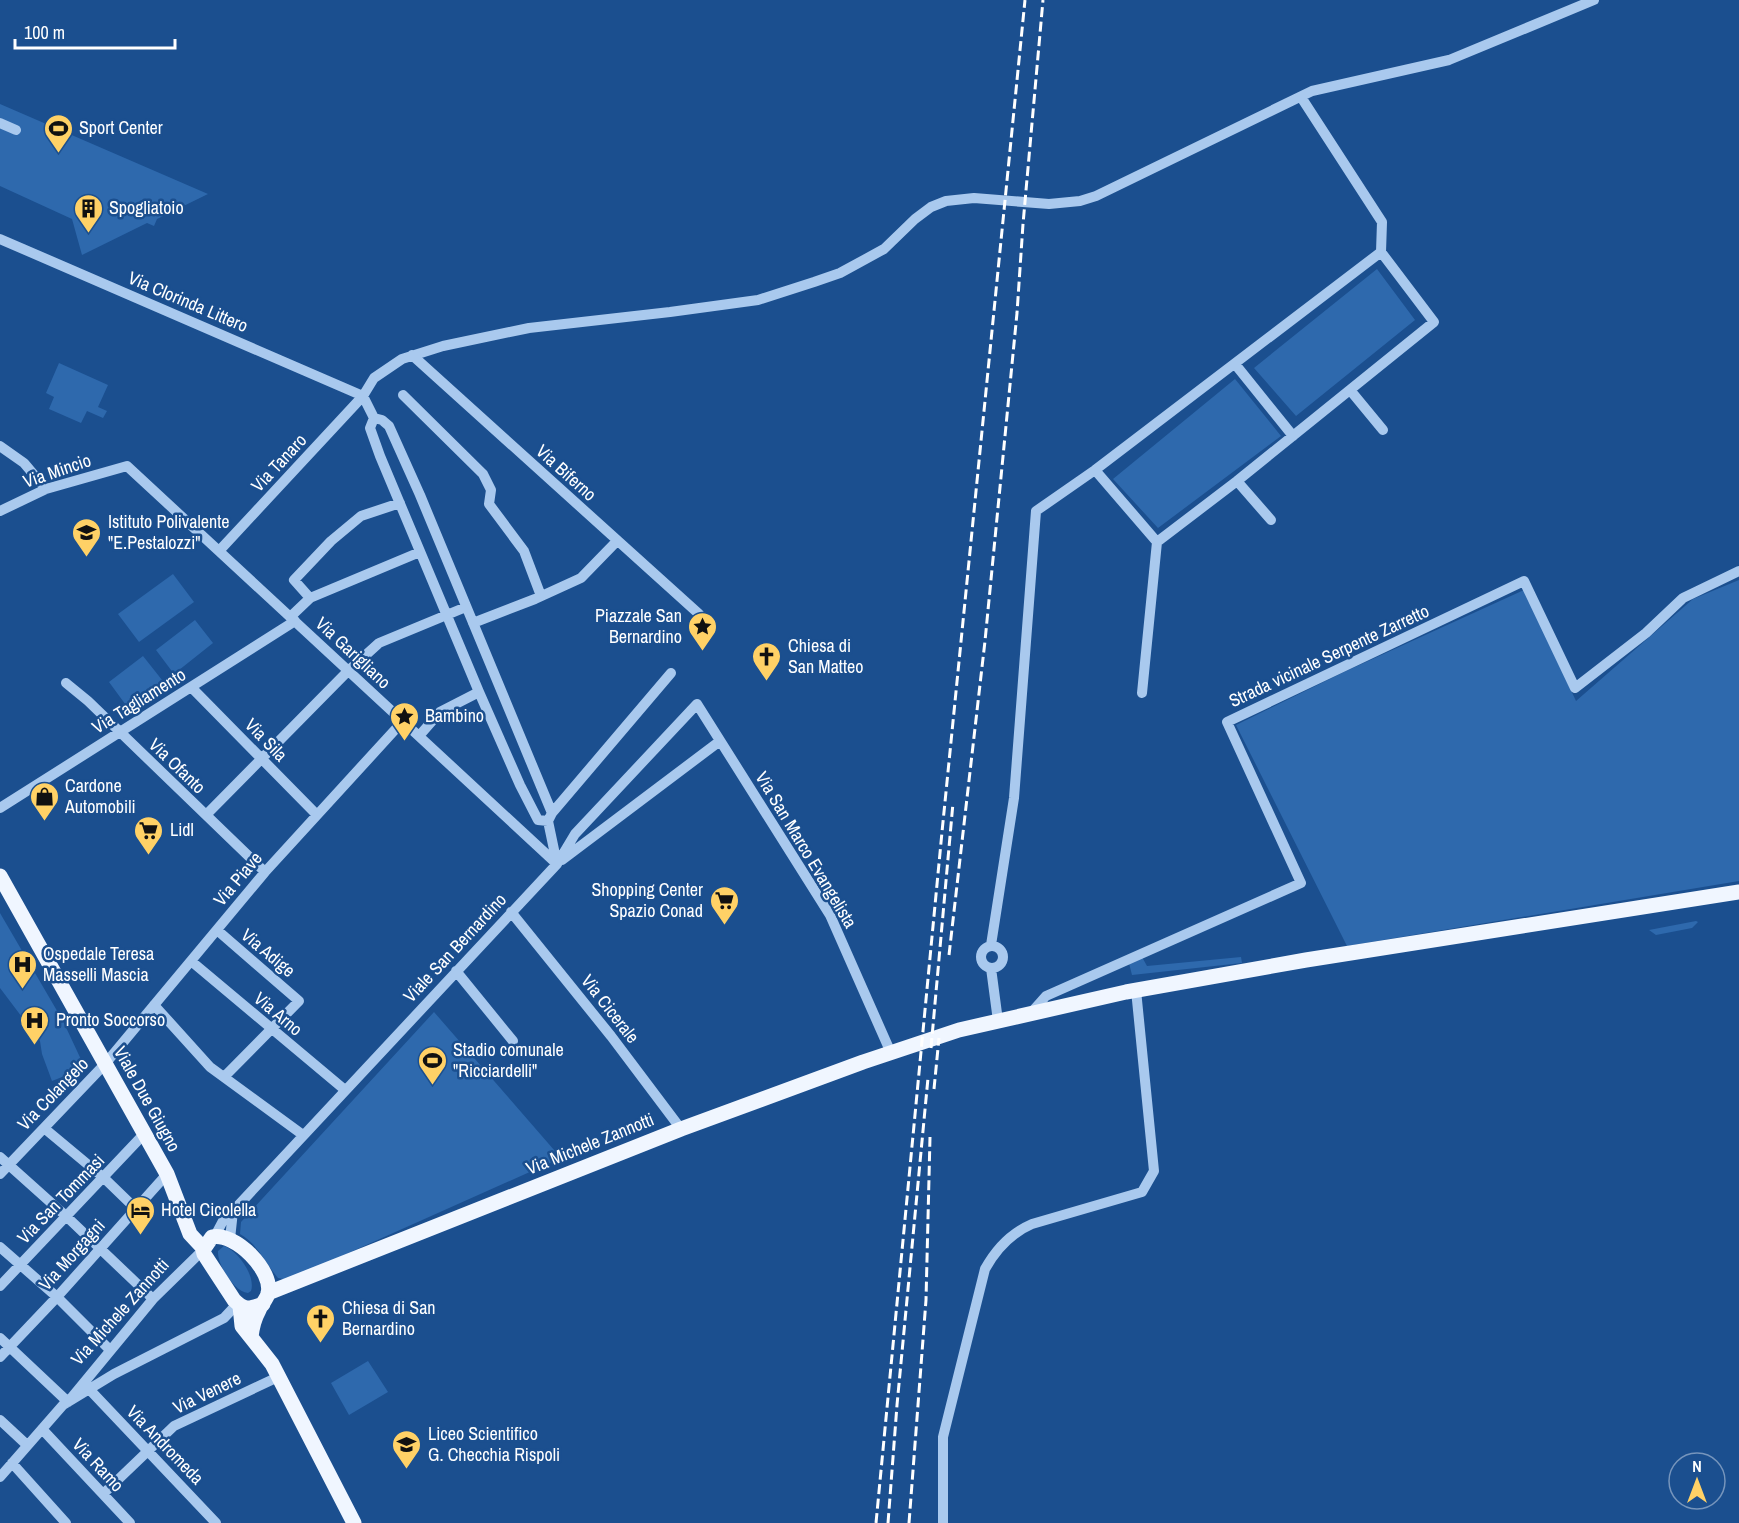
<svg xmlns="http://www.w3.org/2000/svg" width="1739" height="1523" font-family="'Archivo Narrow',sans-serif">
<rect width="100%" height="100%" fill="#1b4f8f"/>
<!-- green -->
<path fill="#2e69ad" d="M 0,104 L 208,194 L 157,219 L 154,226 L 147,223 L 82,255 L 72,219 L 0,186 Z
M 1377,269 L 1415,320 L 1296,416 L 1254,368 Z
M 59,363 L 108,385 L 98,407 L 107,411 L 103,418 L 87,411 L 81,423 L 49,409 L 54,397 L 46,393 Z
M 1235,379 L 1281,436 L 1158,528 L 1113,479 Z
M 173,574 L 194,602 L 139,642 L 118,614 Z
M 1739,580 L 1739,881 L 1347,946 L 1236,725 L 1344,672 L 1524,590 L 1576,701 L 1693,599 Z
M 195,620 L 213,643 L 174,674 L 156,650 Z
M 143,656 L 166,685 L 131,712 L 109,682 Z
M 0,913 L 63,1021 L 85,1068 L 52,1081 L 42,1054 L 40,1041 L 0,988 Z
M 1696,921 L 1698,922 L 1692,928 L 1656,935 L 1649,930 Z
M 1142,957 L 1147,966 L 1241,957 L 1242,963 L 1132,975 L 1129,963 Z
M 434,1012 L 561,1158 L 288,1280 L 278,1278 C 265,1263 258,1244 240,1234 L 241,1222 Z
M 224,1246 C 238,1251 256,1276 251,1291 L 248,1293 C 234,1292 217,1264 218,1251 Z
M 368,1361 L 388,1392 L 349,1415 L 331,1383 Z"/>
<g fill="none" stroke-linecap="round" stroke-linejoin="round">
<!-- minor -->
<path stroke="#a9c9ee" stroke-width="10" d="M 0,123 L 16,130
M 0,239 L 363,396
M 412,355 L 699,614
M 1235,364 L 1293,436
M 1350,390 L 1383,430
M 403,395 L 483,474 L 491,490 L 489,504 L 524,551 L 541,596
M 363,396 L 374,418
M 0,446 L 24,463 L 46,489
M 1095,470 L 1157,542 L 1142,693
M 1237,481 L 1271,520
M 0,511 L 46,489 L 127,466 L 557,864
M 1157,542 L 1237,481 L 1434,322 L 1381,252
M 219,551 L 363,396 L 374,378 L 402,359 L 443,346 L 529,328 L 670,312 L 758,300 L 814,282 L 840,273 L 884,249 L 915,219 L 931,207 L 946,201 L 974,198 L 1049,204 L 1080,201 L 1096,196 L 1312,91 L 1449,60 L 1594,0
M 310,598 L 294,580 L 331,541 L 361,516 L 400,503
M 290,617 L 310,598 L 420,552
M 473,623 L 535,599 L 581,578 L 616,542
M 66,683 L 88,701 L 265,872
M 192,688 L 317,815
M 419,736 L 440,712 L 479,692
M 0,808 L 295,621
M 552,813 L 420,495 L 389,426 L 382,420 L 374,418 L 370,428 L 380,456 L 479,692 L 520,785 L 538,820 L 548,821 L 552,813 L 671,673
M 206,815 L 348,671 L 379,643 L 466,607
M 548,821 L 557,864
M 562,860 L 720,741
M 511,912 L 611,1036 L 681,1129
M 217,930 L 299,1001 L 224,1077
M 991,945 L 1014,798 L 1036,511 L 1095,470 L 1381,252 L 1382,222 L 1301,97
M981 957a11 11 0 1 1 22 0a11 11 0 1 1-22 0Z
M 191,961 L 345,1090
M 991,968 L 998,1021
M 456,971 L 513,1041
M 154,1005 L 210,1067 L 303,1135
M 1030,1014 L 1046,996 L 1301,883 L 1227,722 L 1524,581 L 1575,688 L 1646,633 L 1683,598 L 1739,571
M 44,1128 L 104,1178 L 136,1209
M 0,1157 L 67,1217 L 153,1299
M 0,1174 L 105,1064 L 265,872 L 403,721
M 215,1236 L 225,1217 L 233,1211 L 557,864 L 575,834 L 697,704 L 830,915 L 891,1053
M 230,1239 L 233,1211
M 0,1247 L 57,1297 L 110,1350
M 0,1286 L 144,1134
M 0,1338 L 68,1402 L 153,1299 L 203,1250
M 0,1357 L 57,1297 L 167,1174
M 89,1389 L 216,1523
M 0,1420 L 27,1445
M 42,1429 L 130,1523
M 12,1463 L 66,1523
M 0,1477 L 63,1405 L 114,1374 L 224,1318 L 238,1303
M 103,1494 L 174,1426 L 278,1377
M 943,1523 L 943,1437 L 985,1269 C 996,1249 1011,1233 1032,1224 L 1142,1192 L 1154,1171 L 1136,990"/>
<!-- major -->
<path stroke="#f0f6ff" stroke-width="15" d="M 0,876 L 167,1174 L 190,1234 L 204,1249
M 268,1293 L 681,1129 L 863,1062 L 959,1030 L 1126,992 L 1306,960 L 1739,892
M 240,1306 L 242,1326 L 272,1364 L 354,1523
M 251,1337 C 252,1328 254,1319 259,1310 C 261,1305 266,1300 268,1294 C 274,1271 235,1232 212,1237 L 203,1250 L 204,1254 L 234,1300 C 245,1311 249,1309 263,1304"/>
<!-- rail -->
<path stroke="#fff" stroke-width="3" stroke-dasharray="10 4.5" stroke-linecap="butt" d="M 949,955 L 985,641 L 1017,313 L 1023,224 L 1043,0
M 931,1048 L 953,803
M 934,1089 L 939,1038
M 876,1523 L 942,832 L 1025,0
M 888,1523 L 897,1405 L 928,1078
M 909,1523 L 926,1300 L 930,1137"/>
</g>
<!-- icons -->
<defs>
<symbol id="stadium-pin" viewBox="-11 -11 22 30"><path d="M0 17L-7.5 6A9.5 9.5 0 1 1 7.5 6Z" fill="#ffd166" stroke="#1b4f8f"/><path d="M0-5a6.5 5 0 1 0 0 10a6.5 5 0 1 0 0-10ZM-3.5-1.8h7v3.6h-7Z" fill="#111"/></symbol>
<symbol id="building-pin" viewBox="-11 -11 22 30"><path d="M0 17L-7.5 6A9.5 9.5 0 1 1 7.5 6Z" fill="#ffd166" stroke="#1b4f8f"/><path d="M-4-6H4V6H1V3H-1V6H-4ZM-2.5-4.3h1.7v1.8h-1.7ZM.8-4.3h1.7v1.8H.8ZM-2.5-1h1.7V.8h-1.7ZM.8-1h1.7V.8H.8Z" fill="#111"/></symbol>
<symbol id="school-pin" viewBox="-11 -11 22 30"><path d="M0 17L-7.5 6A9.5 9.5 0 1 1 7.5 6Z" fill="#ffd166" stroke="#1b4f8f"/><path d="M0-5L7-2L0 1L-7-2ZM-4 1L0 2.5L4 1V4Q0 6-4 4Z" fill="#111"/></symbol>
<symbol id="sight-pin" viewBox="-11 -11 22 30"><path d="M0 17L-7.5 6A9.5 9.5 0 1 1 7.5 6Z" fill="#ffd166" stroke="#1b4f8f"/><path d="M0-6L1.8-2.2L6-1.7L2.9 1.2L3.7 5.4L0 3.3L-3.7 5.4L-2.9 1.2L-6-1.7L-1.8-2.2Z" fill="#111"/></symbol>
<symbol id="church-pin" viewBox="-11 -11 22 30"><path d="M0 17L-7.5 6A9.5 9.5 0 1 1 7.5 6Z" fill="#ffd166" stroke="#1b4f8f"/><path d="M-1.2-6h2.4v3.5h3.3v2.4h-3.3V6h-2.4V-.1h-3.3v-2.4h3.3Z" fill="#111"/></symbol>
<symbol id="shop-pin" viewBox="-11 -11 22 30"><path d="M0 17L-7.5 6A9.5 9.5 0 1 1 7.5 6Z" fill="#ffd166" stroke="#1b4f8f"/><path d="M-5-2.5h2.3a2.7 3.5 0 0 1 5.4 0H5L5.5 6h-11ZM-1.5-2.5h3a1.5 2.3 0 0 0-3 0Z" fill="#111"/></symbol>
<symbol id="supermarket-pin" viewBox="-11 -11 22 30"><path d="M0 17L-7.5 6A9.5 9.5 0 1 1 7.5 6Z" fill="#ffd166" stroke="#1b4f8f"/><path d="M-6-5.5h2.5l.6 2H6L4.5 2H-2.5L-4.4-4H-6ZM-1.5 3.2a1.3 1.3 0 1 0 .1 0ZM3 3.2a1.3 1.3 0 1 0 .1 0Z" fill="#111"/></symbol>
<symbol id="hospital-pin" viewBox="-11 -11 22 30"><path d="M0 17L-7.5 6A9.5 9.5 0 1 1 7.5 6Z" fill="#ffd166" stroke="#1b4f8f"/><path d="M-5-5h3v3.5h4V-5h3V5h-3V1.5h-4V5h-3Z" fill="#111"/></symbol>
<symbol id="hotel-pin" viewBox="-11 -11 22 30"><path d="M0 17L-7.5 6A9.5 9.5 0 1 1 7.5 6Z" fill="#ffd166" stroke="#1b4f8f"/><path d="M-6-4.5h1.5V1H6V5H4.5V3h-9V5H-6ZM-4 0a1.8 1.8 0 1 1 3.6 0ZM.5 0V-2.5h3Q6-2.5 6 0Z" fill="#111"/></symbol>
</defs>
<g fill-rule="evenodd">
<use href="#stadium-pin" x="42" y="112" width="33" height="45"/>
<use href="#building-pin" x="72" y="192" width="33" height="45"/>
<use href="#school-pin" x="70" y="516" width="33" height="45"/>
<use href="#sight-pin" x="686" y="610" width="33" height="45"/>
<use href="#church-pin" x="750" y="640" width="33" height="45"/>
<use href="#sight-pin" x="388" y="700" width="33" height="45"/>
<use href="#shop-pin" x="28" y="780" width="33" height="45"/>
<use href="#supermarket-pin" x="132" y="814" width="33" height="45"/>
<use href="#supermarket-pin" x="708" y="884" width="33" height="45"/>
<use href="#hospital-pin" x="6" y="948" width="33" height="45"/>
<use href="#hospital-pin" x="18" y="1004" width="33" height="45"/>
<use href="#stadium-pin" x="416" y="1044" width="33" height="45"/>
<use href="#hotel-pin" x="124" y="1194" width="33" height="45"/>
<use href="#church-pin" x="304" y="1302" width="33" height="45"/>
<use href="#school-pin" x="390" y="1428" width="33" height="45"/>
</g>
<g text-anchor="middle" stroke-width="5" stroke-linejoin="round" paint-order="stroke">
<!-- poi labels -->
<g font-size="18" fill="#fff" stroke="#1b4f8f" text-anchor="start">
<text x="79" y="134">Sport Center</text>
<text x="109" y="214">Spogliatoio</text>
<text x="108" y="528">Istituto Polivalente<tspan x="108" dy="21">"E.Pestalozzi"</tspan></text>
<text x="682" y="622" text-anchor="end">Piazzale San<tspan x="682" dy="21">Bernardino</tspan></text>
<text x="788" y="652">Chiesa di<tspan x="788" dy="21">San Matteo</tspan></text>
<text x="425" y="722">Bambino</text>
<text x="65" y="792">Cardone<tspan x="65" dy="21">Automobili</tspan></text>
<text x="170" y="836">Lidl</text>
<text x="703" y="896" text-anchor="end">Shopping Center<tspan x="703" dy="21">Spazio Conad</tspan></text>
<text x="43" y="960">Ospedale Teresa<tspan x="43" dy="21">Masselli Mascia</tspan></text>
<text x="56" y="1026">Pronto Soccorso</text>
<text x="453" y="1056">Stadio comunale<tspan x="453" dy="21">"Ricciardelli"</tspan></text>
<text x="161" y="1216">Hotel Cicolella</text>
<text x="342" y="1314">Chiesa di San<tspan x="342" dy="21">Bernardino</tspan></text>
<text x="428" y="1440">Liceo Scientifico<tspan x="428" dy="21">G. Checchia Rispoli</tspan></text>
</g>
<!-- street labels -->
<g font-size="18" fill="#fff" stroke="#1b4f8f">
<text transform="translate(188 302) rotate(23)" y="6">Via Clorinda Littero</text>
<text transform="translate(279 463) rotate(-47)" y="6">Via Tanaro</text>
<text transform="translate(57 471) rotate(-19)" y="6">Via Mincio</text>
<text transform="translate(566 473) rotate(42)" y="6">Via Biferno</text>
<text transform="translate(353 653) rotate(43)" y="6">Via Garigliano</text>
<text transform="translate(1329 656) rotate(-25)" y="6">Strada vicinale Serpente Zarretto</text>
<text transform="translate(139 701) rotate(-32)" y="6">Via Tagliamento</text>
<text transform="translate(266 740) rotate(46)" y="6">Via Sila</text>
<text transform="translate(177 766) rotate(44)" y="6">Via Ofanto</text>
<text transform="translate(806 850) rotate(59)" y="6">Via San Marco Evangelista</text>
<text transform="translate(238 879) rotate(-50)" y="6">Via Piave</text>
<text transform="translate(455 948) rotate(-47)" y="6">Viale San Bernardino</text>
<text transform="translate(268 953) rotate(40)" y="6">Via Adige</text>
<text transform="translate(610 1009) rotate(52)" y="6">Via Cicerale</text>
<text transform="translate(278 1014) rotate(40)" y="6">Via Arno</text>
<text transform="translate(53 1094) rotate(-46)" y="6">Via Colangelo</text>
<text transform="translate(147 1099) rotate(61)" y="6">Viale Due Giugno</text>
<text transform="translate(590 1144) rotate(-22)" y="6">Via Michele Zannotti</text>
<text transform="translate(61 1199) rotate(-46)" y="6">Via San Tommasi</text>
<text transform="translate(72 1255) rotate(-48)" y="6">Via Morgagni</text>
<text transform="translate(120 1312) rotate(-48)" y="6">Via Michele Zannotti</text>
<text transform="translate(207 1393) rotate(-26)" y="6">Via Venere</text>
<text transform="translate(165 1445) rotate(46)" y="6">Via Andromeda</text>
<text transform="translate(98 1465) rotate(47)" y="6">Via Ramo</text>
</g>
</g>
<!-- north arrow -->
<g transform="translate(1697 1481)"><circle r="28" fill="#1b4f8f" stroke="#7695bc" stroke-width="1.5"/>
<path d="M0-4.5L10 22L0 15L-10 22Z" fill="#ffd166"/>
<text y="-9" font-size="16" font-weight="bold" text-anchor="middle" fill="#ffffff">N</text>
</g>
<!-- scale -->
<path d="M15 39v9h160v-9" fill="none" stroke="#ffffff" stroke-width="3"/>
<text x="24" y="39" font-size="18" fill="#ffffff" stroke="#1b4f8f" stroke-width="4.5" paint-order="stroke">100 m</text>
</svg>
